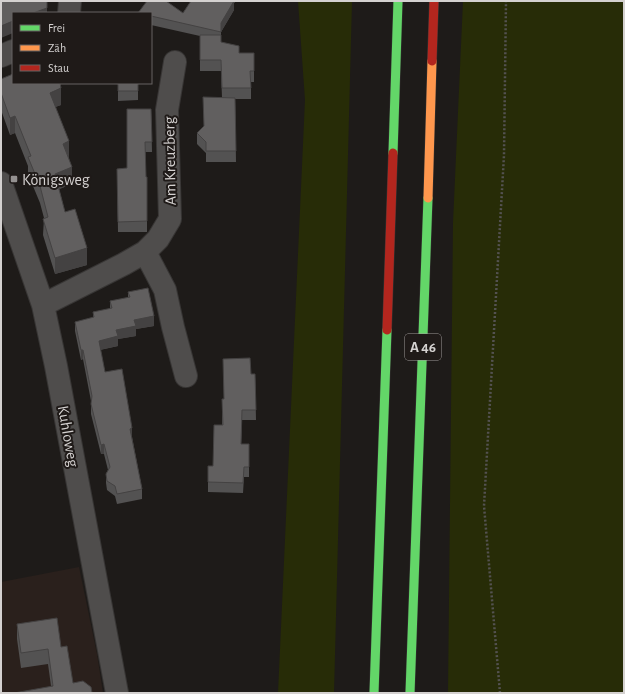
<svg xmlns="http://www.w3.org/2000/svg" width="625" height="694" font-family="'Alegreya Sans',sans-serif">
<rect width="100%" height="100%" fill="#1e1b19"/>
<!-- built -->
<path fill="#2a201c" d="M 79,567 L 97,654 L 103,693 L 1,693 L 1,582 Z"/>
<!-- green -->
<path fill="#272c07" d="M 298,1 L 352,1 L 334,693 L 278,693 L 305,100 Z
M 463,1 L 624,1 L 624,693 L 448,693 L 453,223 Z"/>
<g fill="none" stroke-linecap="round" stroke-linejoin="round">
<defs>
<path id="street" d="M 69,13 L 70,1
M 1,56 L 13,51
M 1,183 L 43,305 L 56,366 L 117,693
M 145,252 L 165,290 L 173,327 L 186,376
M 43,305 L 124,264 L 145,252 L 158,239 L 170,219 L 167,110 L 175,62"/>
<path id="fast" d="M 393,153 L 398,1
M 374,693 L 387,330
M 410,693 L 428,198"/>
<path id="slow" d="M 428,198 L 432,61"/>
<path id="jam" d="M 432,61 L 434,1
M 387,330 L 393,153"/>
</defs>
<!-- street casing -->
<use href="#street" stroke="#383635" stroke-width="24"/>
<!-- fast casing -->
<use href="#fast" stroke="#383635" stroke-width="10"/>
<!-- slow casing -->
<use href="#slow" stroke="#383635" stroke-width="10"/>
<!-- jam casing -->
<use href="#jam" stroke="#383635" stroke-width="10"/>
<!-- path -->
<path stroke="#545251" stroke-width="2.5" stroke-dasharray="2 2" stroke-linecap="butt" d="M 500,693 L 484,506 L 504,155 L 506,1"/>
<!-- street -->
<use href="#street" stroke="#4f4d4c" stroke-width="22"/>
<!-- fast -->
<use href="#fast" stroke="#63d668" stroke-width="9"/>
<!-- slow -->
<use href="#slow" stroke="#ff974d" stroke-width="9"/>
<!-- jam -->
<use href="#jam" stroke="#b3261e" stroke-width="9"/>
</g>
<!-- wall -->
<path fill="#535252" d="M 191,1 L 236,1 L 234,3 L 234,10 L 221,32 L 221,42 L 239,53 L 254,71 L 254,82 L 251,82 L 251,99 L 235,99 L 236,162 L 206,162 L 206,153 L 197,144 L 197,133 L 204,126 L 222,98 L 221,71 L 200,71 L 200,36 L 151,25 L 151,13 L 183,13 Z
M 1,79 L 61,105 L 55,107 L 69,158 L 72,184 L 59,189 L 65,212 L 87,265 L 55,274 L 43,235 L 44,218 L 40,203 L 28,174 L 28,166 L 15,133 L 10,135 L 1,110 Z
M 118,83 L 138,83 L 138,100 L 118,101 Z
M 151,109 L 152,152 L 145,152 L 146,177 L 147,177 L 147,232 L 118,232 L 117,169 L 127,168 Z
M 128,292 L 154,326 L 136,329 L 136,336 L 118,339 L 118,346 L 100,350 L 105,372 L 132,437 L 142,489 L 142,499 L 117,504 L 115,496 L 107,490 L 106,483 L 106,474 L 108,470 L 104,454 L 101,454 L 91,414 L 91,401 L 83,359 L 81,360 L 75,331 L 75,322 L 93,318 L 93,312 L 110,309 L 110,301 L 128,298 Z
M 251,374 L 255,374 L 256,420 L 242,420 L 241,444 L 249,444 L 249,477 L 244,477 L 243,493 L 208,492 L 208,466 L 213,466 L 222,425 L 222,399 L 224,399 Z
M 17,624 L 61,647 L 73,683 L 51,686 L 48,664 L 21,668 L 17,639 Z"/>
<!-- shaded-wall -->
<path fill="#444242" d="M 47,1 L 47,13 L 33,13 Z
M 231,1 L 236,1 L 234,3 L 234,10 L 221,32 L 221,23 Z
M 13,21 L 13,33 L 1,38 L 1,26 Z
M 61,88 L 61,105 L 50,109 L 50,93 Z
M 15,116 L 15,133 L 10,135 L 10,118 Z
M 69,141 L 69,158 L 63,144 Z
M 72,167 L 72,184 L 55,191 L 55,174 Z
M 87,248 L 87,265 L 55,274 L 55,258 Z
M 154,316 L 154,326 L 136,329 L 136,336 L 118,339 L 118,346 L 99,350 L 99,341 L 134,320 Z
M 81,350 L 83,350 L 83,359 L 81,360 Z
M 132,428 L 132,438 L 130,429 Z
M 104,444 L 104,454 L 101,454 L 101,445 Z"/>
<!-- building -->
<path fill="#615f5f" stroke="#444242" d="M 1,1 L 47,1 L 47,8 L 33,13 L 13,13 L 13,21 L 1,26 Z
M 147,1 L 166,1 L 183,13 L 191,1 L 234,1 L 221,23 L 221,32 L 151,16 L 151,13 L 138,13 Z
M 200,35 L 221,35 L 221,42 L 239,46 L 239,53 L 254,53 L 254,71 L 250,71 L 251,88 L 222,88 L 221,60 L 200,60 Z
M 13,74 L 13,83 L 60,83 L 61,88 L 50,93 L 69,141 L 63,144 L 72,167 L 55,174 L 65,212 L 75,209 L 87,248 L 55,258 L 43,219 L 48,217 L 40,186 L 28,157 L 31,156 L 15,116 L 10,118 L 1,93 L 1,79 Z
M 118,83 L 138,83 L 138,91 L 118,91 Z
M 203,97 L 235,98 L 236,151 L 206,151 L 206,142 L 197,133 L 204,126 Z
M 127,109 L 151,109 L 152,142 L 145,142 L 146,177 L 147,177 L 147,221 L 118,222 L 117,169 L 127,168 Z
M 148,288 L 154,316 L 134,320 L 136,326 L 116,330 L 118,336 L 99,341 L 105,372 L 122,369 L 132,428 L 130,429 L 142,489 L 117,494 L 115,486 L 107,481 L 106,474 L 110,467 L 104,444 L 101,445 L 91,404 L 92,396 L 83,350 L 81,350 L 75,322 L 94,317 L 93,312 L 112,308 L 110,301 L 130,297 L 128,292 Z
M 250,358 L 251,374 L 255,374 L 256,410 L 242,410 L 241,444 L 249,444 L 249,467 L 244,467 L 243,483 L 208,482 L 208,466 L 213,466 L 214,425 L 223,425 L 222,399 L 224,399 L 223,359 Z
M 57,618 L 61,647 L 67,646 L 73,683 L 83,681 L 91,687 L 92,693 L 14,693 L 53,686 L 48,649 L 21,653 L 17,624 Z"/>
<!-- markers -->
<rect fill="#949190" stroke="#1f1a18" stroke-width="1.5" x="10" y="175" width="8" height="8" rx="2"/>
<g text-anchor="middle" stroke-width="4" stroke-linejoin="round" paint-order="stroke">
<!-- shield labels -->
<rect fill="#1f1a18" stroke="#9e9a99" stroke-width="1" x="405" y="334" width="36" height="26" rx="3"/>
<g font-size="15" font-weight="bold" fill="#d4d1d0">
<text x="423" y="352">A 46</text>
</g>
<!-- street labels -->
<g font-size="16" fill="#d4d1d0" stroke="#1f1a18">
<text transform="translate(169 161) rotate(-91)" y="6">Am Kreuzberg</text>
<text transform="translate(69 436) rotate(80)" y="6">Kuhloweg</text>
</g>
<!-- poi labels -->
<g font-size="16" fill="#d4d1d0" stroke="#1f1a18" text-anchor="start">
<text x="22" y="185">Königsweg</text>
</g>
</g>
<!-- border -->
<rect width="625" height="694" fill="none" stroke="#d4d1d0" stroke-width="4"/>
<!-- legend -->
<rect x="12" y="12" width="140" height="72" fill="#1f1a18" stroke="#676362"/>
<rect x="20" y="25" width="20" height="6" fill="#63d668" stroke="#676362"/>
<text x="48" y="32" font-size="12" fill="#d4d1d0">Frei</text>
<rect x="20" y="45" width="20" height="6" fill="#ff974d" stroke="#676362"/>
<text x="48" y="52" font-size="12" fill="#d4d1d0">Zäh</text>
<rect x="20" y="65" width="20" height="6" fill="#b3261e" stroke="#676362"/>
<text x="48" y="72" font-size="12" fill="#d4d1d0">Stau</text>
</svg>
